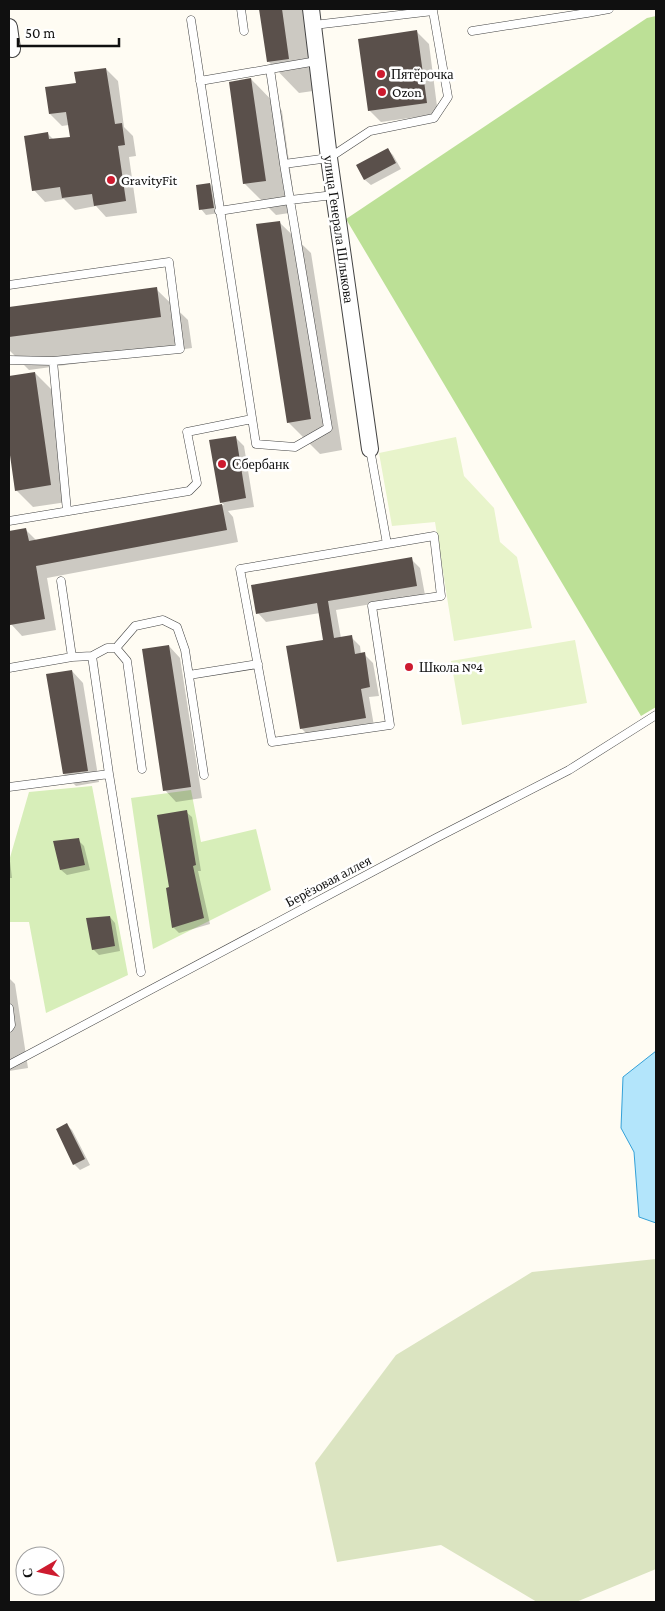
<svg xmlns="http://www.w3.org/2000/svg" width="665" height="1611" font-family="'Crimson Pro',serif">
<rect width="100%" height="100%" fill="#fffcf3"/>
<!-- green -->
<path fill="#d7eeb9" d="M 92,786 L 128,975 L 46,1013 L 29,922 L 9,922 L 9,861 L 29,792 Z
M 191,790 L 201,842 L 256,829 L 271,890 L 153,949 L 131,798 Z"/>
<!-- forest -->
<path fill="#bce096" d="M 656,16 L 656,707 L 641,716 L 346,219 L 647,18 Z"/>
<!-- cemetery -->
<path fill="#dbe4c1" d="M 656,1259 L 656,1569 L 576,1602 L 537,1602 L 441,1545 L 337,1562 L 315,1463 L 396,1355 L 532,1272 Z"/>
<!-- pitch -->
<path fill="#e8f4cb" d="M 456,437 L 464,476 L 494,508 L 500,542 L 517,557 L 532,628 L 454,641 L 435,522 L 392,526 L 379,453 Z
M 575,640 L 587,703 L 462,725 L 451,661 Z"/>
<!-- water -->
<path fill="#b3e5fb" stroke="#34a1d8" d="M 656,1051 L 656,1223 L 639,1217 L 634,1152 L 621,1128 L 623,1077 Z"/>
<!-- shadow -->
<path fill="#0003" d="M 260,9 L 309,9 L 320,90 L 299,93 L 268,61 Z
M 417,32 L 429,44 L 438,114 L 381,122 L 369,110 Z
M 106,69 L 118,81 L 124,127 L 133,136 L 136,156 L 129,157 L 137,213 L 106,217 L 96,206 L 75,210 L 64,199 L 45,202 L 34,190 L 48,134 L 54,140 L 71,138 L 69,125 L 62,126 L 50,114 L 46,88 L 77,84 Z
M 251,79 L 282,111 L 296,212 L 276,215 L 244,183 Z
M 387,149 L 393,155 L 401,169 L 371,185 L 365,180 L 357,165 Z
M 210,184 L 216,190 L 219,213 L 206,215 L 201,209 Z
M 279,222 L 311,253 L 342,450 L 320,454 L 288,422 Z
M 156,289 L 188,320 L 192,348 L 29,370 L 9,350 L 9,309 Z
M 35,373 L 52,390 L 67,502 L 33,507 L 16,490 L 9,440 L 9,378 Z
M 235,437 L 244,446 L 254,507 L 228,511 L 233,517 L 238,542 L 47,578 L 56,630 L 22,636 L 11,624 L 9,611 L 9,533 L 26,530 L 37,541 L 224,505 L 221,502 Z
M 411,559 L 420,568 L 425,595 L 336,610 L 341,638 L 351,637 L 360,646 L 361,654 L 364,654 L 373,663 L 379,696 L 369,697 L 374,726 L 310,737 L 301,728 L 324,641 L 320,613 L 266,622 L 258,613 Z
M 169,646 L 180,658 L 202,798 L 176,802 L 165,790 Z
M 72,671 L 83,683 L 99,782 L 76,786 L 64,774 Z
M 186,812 L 192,817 L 201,871 L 198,871 L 210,924 L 179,933 L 173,927 L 170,889 Z
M 78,840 L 84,846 L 90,870 L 67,875 L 61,870 Z
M 9,853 L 12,878 L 9,878 Z
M 110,917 L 115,923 L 120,951 L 99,955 L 93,949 Z
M 9,978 L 15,984 L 28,1068 L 9,1071 Z
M 67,1125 L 72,1130 L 90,1165 L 80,1170 L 74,1164 Z"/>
<!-- building -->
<path fill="#5a504b" d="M 259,9 L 282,9 L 289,59 L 267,62 Z
M 417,30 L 427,103 L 368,111 L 358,39 Z
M 106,68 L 115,124 L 122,123 L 125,145 L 118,146 L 126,201 L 94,206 L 92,194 L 62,198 L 60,187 L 32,191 L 24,136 L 48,132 L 49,139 L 70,137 L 66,112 L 49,114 L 45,87 L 76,83 L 74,72 Z
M 251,78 L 266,181 L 243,184 L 229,82 Z
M 388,148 L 396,163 L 364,180 L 356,165 Z
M 210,183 L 214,208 L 199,210 L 196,185 Z
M 280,221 L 311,419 L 287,423 L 256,224 Z
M 157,287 L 161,317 L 9,337 L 9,307 Z
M 35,372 L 51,485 L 15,491 L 9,448 L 9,376 Z
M 236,436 L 246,498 L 220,503 L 209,440 Z
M 222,504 L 227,530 L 36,566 L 45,619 L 10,625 L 9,531 L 26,528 L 29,541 Z
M 412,557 L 417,586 L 328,601 L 334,638 L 352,635 L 355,654 L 365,652 L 370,687 L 361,689 L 366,718 L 300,729 L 286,646 L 323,640 L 317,603 L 256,614 L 251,585 Z
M 169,645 L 191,787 L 163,791 L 142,649 Z
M 72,670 L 88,771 L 63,774 L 46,674 Z
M 187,810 L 196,865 L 193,866 L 204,918 L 172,928 L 166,888 L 169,887 L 157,815 Z
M 79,838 L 85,865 L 60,870 L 53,841 Z
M 110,916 L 115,946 L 92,950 L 86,918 Z
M 67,1123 L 85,1159 L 73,1165 L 56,1129 Z"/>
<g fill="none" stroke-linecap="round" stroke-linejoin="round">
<defs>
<path id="service" d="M 241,9 L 244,31
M 587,13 L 609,9
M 191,20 L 256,444 L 295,447 L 328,428 L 290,200 L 334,195
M 472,31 L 587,13 L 586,9
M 270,69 L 317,61
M 200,81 L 270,69 L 284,164
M 219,211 L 290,200 L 284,164 L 329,158 L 370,131 L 434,118 L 448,97 L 433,11 L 314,25
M 9,285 L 169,262 L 180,349 L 53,361 L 9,360
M 53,361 L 67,511
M 370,449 L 387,544 L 434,536 L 441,596 L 372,606 L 390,725 L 272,742 L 240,569 L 387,544
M 9,521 L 189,491 L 197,483 L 187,432 L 252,419
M 116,648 L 135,626 L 163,620 L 177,627 L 185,650 L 204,775
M 92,656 L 107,648 L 116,648 L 127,661 L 142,769
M 9,668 L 72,657 L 61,581
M 189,675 L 258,664
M 109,774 L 141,972
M 9,787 L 109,774 L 92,656 L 72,657
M 9,1008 L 11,1025 L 9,1028
M 9,1065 L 436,838 L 569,770 L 656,715"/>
<path id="minor" d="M 311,9 L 329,158 L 370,449
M 9,27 L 12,49"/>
</defs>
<!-- service casing -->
<use href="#service" stroke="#434343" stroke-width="9"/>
<!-- minor casing -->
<use href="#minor" stroke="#434343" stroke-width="18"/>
<!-- service -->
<use href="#service" stroke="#fff" stroke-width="8"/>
<!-- minor -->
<use href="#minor" stroke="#fff" stroke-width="16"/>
</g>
<!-- markers -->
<g fill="#cd1b2f" stroke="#fff" stroke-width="2">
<circle cx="381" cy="74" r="5"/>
<circle cx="382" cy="92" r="5"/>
<circle cx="111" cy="180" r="5"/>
<circle cx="222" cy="464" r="5"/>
<circle cx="409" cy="667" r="5"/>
</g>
<g text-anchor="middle" stroke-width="5" stroke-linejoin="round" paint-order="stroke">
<!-- poi labels -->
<g font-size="14" fill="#101010" stroke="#fff" text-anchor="start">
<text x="391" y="79">Пятёрочка</text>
<text x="392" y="97">Ozon</text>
<text x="121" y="185">GravityFit</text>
<text x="232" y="469">Сбербанк</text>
<text x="419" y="672">Школа №4</text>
</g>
<!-- street labels -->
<g font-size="14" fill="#101010" stroke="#fff">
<text transform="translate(339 229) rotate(82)" y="5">улица Генерала Шлыкова</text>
<text transform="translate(328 881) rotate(-28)" y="5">Берёзовая аллея</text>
</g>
</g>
<!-- border -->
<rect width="665" height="1611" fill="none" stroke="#101010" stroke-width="20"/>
<!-- north arrow -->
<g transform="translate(40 1571) rotate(261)"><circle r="24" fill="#ffffff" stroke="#9f9f9f"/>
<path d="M0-4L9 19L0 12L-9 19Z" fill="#cd1b2f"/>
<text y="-8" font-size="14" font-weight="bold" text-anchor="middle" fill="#101010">С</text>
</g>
<!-- scale -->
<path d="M18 38v8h101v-8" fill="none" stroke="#101010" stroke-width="2.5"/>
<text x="25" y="38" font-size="15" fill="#101010" stroke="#ffffff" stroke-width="4" paint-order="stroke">50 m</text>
</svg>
